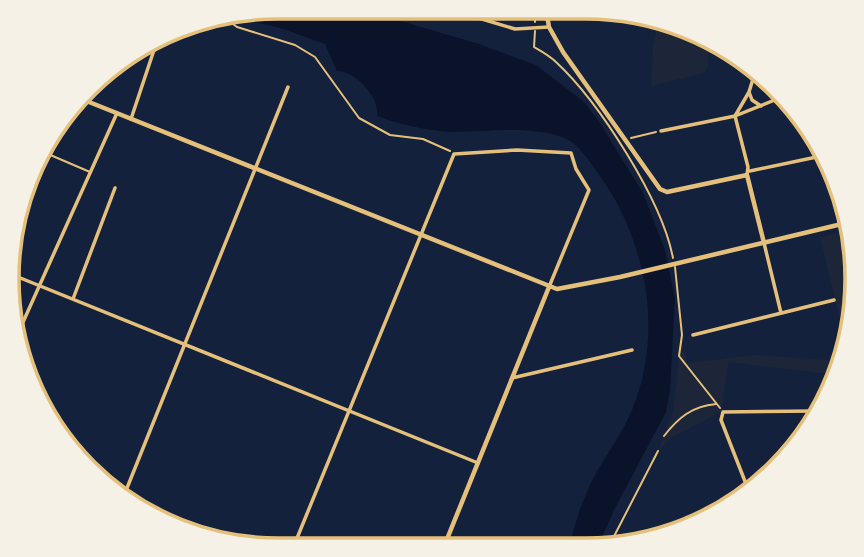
<svg xmlns="http://www.w3.org/2000/svg" width="864" height="557" font-family="'Open Sans',sans-serif">
<rect width="100%" height="100%" fill="#14213d"/>
<!-- green -->
<path fill="#1d2539" d="M 658,21 L 708,37 L 708,66 L 704,73 L 651,86 L 653,47 Z
M 848,231 L 856,261 L 846,343 L 820,237 Z
M 685,349 L 687,363 L 756,355 L 843,361 L 837,375 L 728,362 L 722,411 L 671,438 L 658,451 L 673,412 L 679,357 Z"/>
<!-- water -->
<path fill="#0b132b" d="M 279,7 L 334,7 L 339,12 L 363,10 L 479,44 L 536,65 L 583,101 L 598,120 L 643,193 L 665,250 L 675,298 L 670,391 L 666,412 L 614,510 L 597,549 L 568,549 C 574,531 578,511 586,494 C 598,464 620,439 632,410 C 659,344 651,272 620,209 C 613,194 584,149 570,141 C 539,124 489,132 454,132 C 427,131 402,125 377,116 C 380,98 356,71 337,71 L 325,44 L 283,29 L 241,18 L 238,14 Z"/>
<g fill="none" stroke-linecap="round" stroke-linejoin="round">
<!-- path -->
<path stroke="#e5c07b" stroke-width="2" d="M 222,16 L 237,27 L 295,45 L 315,57 L 359,118 L 390,135 L 423,139 L 450,151
M 535,22 L 535,9
M 535,31 L 534,47 C 541,51 550,56 556,62 C 599,102 662,200 673,258
M 631,138 L 656,132
M 675,267 L 682,335 L 679,356 L 720,408
M 664,436 C 678,418 692,406 716,404
M 608,548 L 658,451"/>
<!-- service -->
<path stroke="#e5c07b" stroke-width="2" d="M 41,151 L 90,172"/>
<!-- minor -->
<path stroke="#e5c07b" stroke-width="3.5" d="M 445,8 L 515,29 L 549,27
M 749,92 L 752,100 L 761,106
M 131,119 L 158,38
M 661,131 L 735,116 L 782,97
M 750,171 L 826,155
M 747,175 L 748,167 L 735,116 L 749,92 L 756,69
M 764,243 L 781,313
M 8,273 L 478,463
M 73,299 L 115,188
M 693,335 L 834,300
M 15,340 L 117,113
M 512,378 L 632,350
M 748,489 L 721,420 L 723,412 L 816,411
M 123,498 L 288,87
M 293,548 L 454,154 L 517,150 L 571,153 L 576,169 L 589,190 L 549,287"/>
<!-- tertiary -->
<path stroke="#e5c07b" stroke-width="4.5" d="M 546,9 L 549,27 L 563,52 L 660,189 L 667,192 L 747,175 L 764,243
M 79,98 L 557,289 L 620,277 L 846,223
M 443,549 L 549,287"/>
</g>
<!-- crop -->
<path d="M0 0H864V557H0ZM278 19H586A259 259 0 0 1 845 278V279A259 259 0 0 1 586 538H278A259 259 0 0 1 19 279V278A259 259 0 0 1 278 19Z" fill="#f6f1e7" fill-rule="evenodd"/>
<path fill="none" stroke="#e5c07b" stroke-width="3.5" d="M278 19H586A259 259 0 0 1 845 278V279A259 259 0 0 1 586 538H278A259 259 0 0 1 19 279V278A259 259 0 0 1 278 19Z"/>
</svg>
